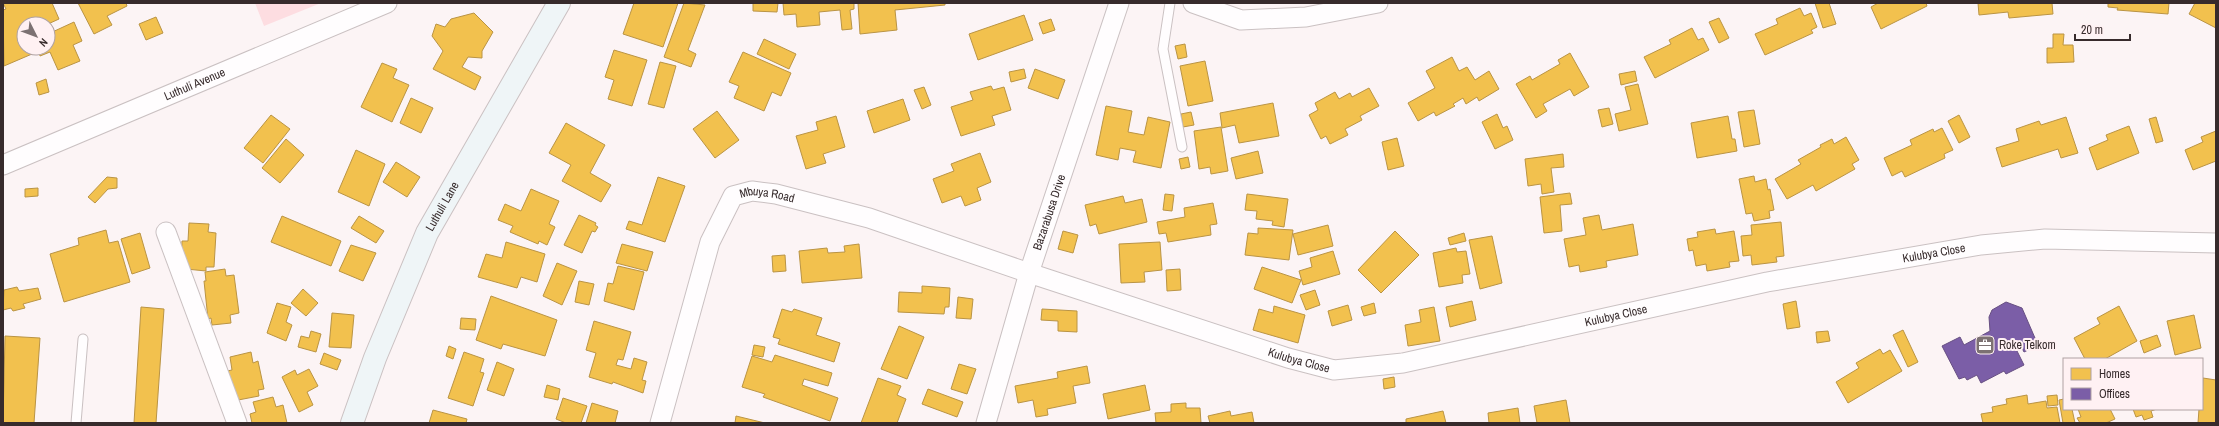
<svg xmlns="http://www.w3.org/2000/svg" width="2219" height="426" font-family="'Archivo Narrow',sans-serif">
<rect width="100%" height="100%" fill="#fcf4f5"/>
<!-- green -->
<path fill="#fddde1" d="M 255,3 L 321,3 L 264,26 Z"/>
<!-- homes -->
<path fill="#f2c14e" stroke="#ba9444" d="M 3,3 L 52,3 L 59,19 L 48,24 L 24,24 L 24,48 L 48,48 L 48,34 L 74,22 L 82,41 L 73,45 L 80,61 L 58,70 L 50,52 L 40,56 L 39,51 L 4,66 L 3,10 L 6,9 Z
M 78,3 L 126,3 L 127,6 L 107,16 L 112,25 L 94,34 Z
M 634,3 L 678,3 L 663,47 L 623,34 Z
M 684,3 L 705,5 L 688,50 L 696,54 L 691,67 L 664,57 Z
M 753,3 L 778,3 L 777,12 L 753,11 Z
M 783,3 L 854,3 L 854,9 L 850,10 L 852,29 L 842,30 L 840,10 L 819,12 L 820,25 L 797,27 L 796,14 L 784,15 Z
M 858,3 L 945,3 L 945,5 L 895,10 L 897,30 L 860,34 Z
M 1815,3 L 1829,3 L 1836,24 L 1823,28 Z
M 1878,3 L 1926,3 L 1927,6 L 1881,29 L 1871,7 Z
M 1978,3 L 2052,3 L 2053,14 L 2009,18 L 2008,12 L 1979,15 Z
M 2108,3 L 2169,3 L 2168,14 L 2117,10 L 2118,8 L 2108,7 Z
M 2195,3 L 2216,3 L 2216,28 L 2189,14 Z
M 1800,8 L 1804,16 L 1811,13 L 1817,27 L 1811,30 L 1813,33 L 1765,55 L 1755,34 L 1778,24 L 1776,19 Z
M 474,13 L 493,32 L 482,51 L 482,58 L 468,57 L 462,67 L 481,77 L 475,90 L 433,69 L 443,51 L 432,36 L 436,24 L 445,27 L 451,19 Z
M 1024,15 L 1033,40 L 978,60 L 969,34 Z
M 156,17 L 163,33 L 146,40 L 139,24 Z
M 1719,18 L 1729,38 L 1719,43 L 1709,22 Z
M 1051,19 L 1055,30 L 1043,34 L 1039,23 Z
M 1692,28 L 1698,40 L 1703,38 L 1709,50 L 1655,78 L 1644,57 L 1671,44 L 1669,40 Z
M 2053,34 L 2064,34 L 2063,45 L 2073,45 L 2074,62 L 2047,63 L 2047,48 L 2053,48 Z
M 764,39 L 796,54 L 789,69 L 757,54 Z
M 1185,44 L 1187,57 L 1178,59 L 1175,46 Z
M 614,50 L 647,60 L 632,106 L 608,99 L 614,80 L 605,77 Z
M 743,52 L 791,73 L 781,96 L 772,92 L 764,111 L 734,98 L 739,86 L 729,82 Z
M 1570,53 L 1589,87 L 1574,96 L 1570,89 L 1543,104 L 1547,111 L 1536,118 L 1516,84 L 1530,76 L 1532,80 L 1560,64 L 1558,60 Z
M 1452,57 L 1459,71 L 1467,67 L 1475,80 L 1489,71 L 1499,89 L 1479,101 L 1477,97 L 1466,104 L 1463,98 L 1453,104 L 1455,106 L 1436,116 L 1434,112 L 1418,121 L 1408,103 L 1435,88 L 1426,71 Z
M 1205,61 L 1213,101 L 1188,106 L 1180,66 Z
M 660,62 L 676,66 L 664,108 L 648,104 Z
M 382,63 L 397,69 L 393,78 L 409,85 L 392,122 L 361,107 Z
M 1024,69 L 1026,78 L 1011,82 L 1009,72 Z
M 1035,69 L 1065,80 L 1058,99 L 1028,88 Z
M 1635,71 L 1637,81 L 1621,85 L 1619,74 Z
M 46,79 L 49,92 L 39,95 L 36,83 Z
M 1638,84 L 1648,124 L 1619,131 L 1615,114 L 1631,110 L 1625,87 Z
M 991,86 L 993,90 L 1004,87 L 1011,110 L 992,116 L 995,125 L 961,136 L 951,107 L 973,100 L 970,92 Z
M 924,87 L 931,105 L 922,109 L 914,90 Z
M 1369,88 L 1379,106 L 1360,116 L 1362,120 L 1345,129 L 1348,135 L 1330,144 L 1326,136 L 1321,139 L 1309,115 L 1318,110 L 1315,103 L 1335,92 L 1339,99 L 1350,93 L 1352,97 Z
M 411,98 L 433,108 L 421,133 L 400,123 Z
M 903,99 L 910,120 L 874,133 L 867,111 Z
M 1273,103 L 1279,136 L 1239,143 L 1235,125 L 1222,128 L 1220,113 Z
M 1106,106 L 1132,111 L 1128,132 L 1144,135 L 1148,117 L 1170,122 L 1161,168 L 1133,162 L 1136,151 L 1120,148 L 1118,160 L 1096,155 Z
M 1609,108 L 1613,124 L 1602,127 L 1598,110 Z
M 1754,110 L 1760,144 L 1744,147 L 1738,112 Z
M 717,111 L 739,140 L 715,158 L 693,129 Z
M 1191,112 L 1194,125 L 1183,127 L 1181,114 Z
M 1497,114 L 1503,128 L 1507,126 L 1513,140 L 1495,149 L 1482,122 Z
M 271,115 L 290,129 L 263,163 L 244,148 Z
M 1959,115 L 1970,137 L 1959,143 L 1948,121 Z
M 836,116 L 845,147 L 823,154 L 826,163 L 806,169 L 796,136 L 818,130 L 816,122 Z
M 1728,116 L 1732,139 L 1735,139 L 1737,151 L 1697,158 L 1691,123 Z
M 2066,117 L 2078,153 L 2061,158 L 2058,149 L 2002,167 L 1996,148 L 2019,141 L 2016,129 L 2039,121 L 2041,125 Z
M 2156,117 L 2163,141 L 2156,143 L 2149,119 Z
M 566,123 L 605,145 L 590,173 L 611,185 L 601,202 L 562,181 L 571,165 L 549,153 Z
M 2129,126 L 2139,153 L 2097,170 L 2089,148 L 2108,140 L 2106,135 Z
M 1221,127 L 1228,171 L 1211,174 L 1210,167 L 1199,169 L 1194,131 Z
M 1942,128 L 1953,150 L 1944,154 L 1945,158 L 1905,177 L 1902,171 L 1892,176 L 1884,158 L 1912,145 L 1910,140 L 1933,129 L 1934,132 Z
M 2216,131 L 2216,161 L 2193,170 L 2185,150 L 2203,142 L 2201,137 Z
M 1846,137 L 1859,160 L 1852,164 L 1855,169 L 1816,191 L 1813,185 L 1787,199 L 1775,179 L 1801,164 L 1798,160 L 1821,147 L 1820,145 L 1832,139 L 1834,144 Z
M 1397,138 L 1404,166 L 1388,170 L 1382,142 Z
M 286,139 L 304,155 L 280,183 L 262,168 Z
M 356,150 L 385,164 L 369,206 L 338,192 Z
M 1258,151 L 1263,173 L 1236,179 L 1231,158 Z
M 980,153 L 991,182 L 977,188 L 981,200 L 965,206 L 961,196 L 942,203 L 933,179 L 954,171 L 951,164 Z
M 1563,154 L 1564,167 L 1551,168 L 1554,192 L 1542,194 L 1541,184 L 1528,186 L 1525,159 Z
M 1188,157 L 1190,167 L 1181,169 L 1179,159 Z
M 396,162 L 420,177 L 407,197 L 383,182 Z
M 1754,176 L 1755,182 L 1766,179 L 1768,190 L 1770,189 L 1774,210 L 1769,211 L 1770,218 L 1754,221 L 1752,213 L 1746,214 L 1739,179 Z
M 107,177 L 117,178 L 117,188 L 108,189 L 95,203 L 88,197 Z
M 658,177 L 685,186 L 665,242 L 626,229 L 629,221 L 642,225 Z
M 38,188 L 38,196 L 25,197 L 25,189 Z
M 531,189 L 559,201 L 549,224 L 555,227 L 547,245 L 539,241 L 538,244 L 510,232 L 513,226 L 498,220 L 505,204 L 521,211 Z
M 1570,193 L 1572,204 L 1560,205 L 1562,231 L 1544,233 L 1540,197 Z
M 1165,194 L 1174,195 L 1172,211 L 1163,210 Z
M 1247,194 L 1288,199 L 1284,227 L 1272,225 L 1273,221 L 1256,219 L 1257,211 L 1245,210 Z
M 1123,196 L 1125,203 L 1142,199 L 1147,222 L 1099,234 L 1096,224 L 1090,226 L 1085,205 Z
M 1213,203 L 1217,224 L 1210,225 L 1211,235 L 1168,242 L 1166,233 L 1159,234 L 1157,222 L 1185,217 L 1184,208 Z
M 579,215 L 596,223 L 595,225 L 598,227 L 595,232 L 592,231 L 582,253 L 564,245 Z
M 1599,215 L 1602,230 L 1633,224 L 1638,255 L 1606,261 L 1607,267 L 1580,272 L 1579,265 L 1569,267 L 1564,239 L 1586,235 L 1583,218 Z
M 282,216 L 341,241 L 331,266 L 271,242 Z
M 359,216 L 384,231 L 376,243 L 351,228 Z
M 1781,222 L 1784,256 L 1776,257 L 1777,262 L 1752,265 L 1751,255 L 1743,256 L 1741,236 L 1752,235 L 1751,225 Z
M 189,223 L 209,224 L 208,232 L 216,233 L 214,267 L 206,267 L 206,271 L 186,269 L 181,264 L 182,241 L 188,241 Z
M 1328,225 L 1333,246 L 1298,255 L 1293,234 Z
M 1258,228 L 1293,230 L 1289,260 L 1245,255 L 1248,233 L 1258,234 Z
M 1715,229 L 1716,234 L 1734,231 L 1739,261 L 1729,262 L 1730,267 L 1707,271 L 1706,264 L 1696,266 L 1693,250 L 1689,251 L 1687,239 L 1698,237 L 1697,232 Z
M 106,230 L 109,243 L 118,241 L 130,282 L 64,302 L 50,254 L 79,245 L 78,238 Z
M 1063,231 L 1078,235 L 1073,253 L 1058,249 Z
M 1395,231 L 1419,255 L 1381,293 L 1358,270 Z
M 140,233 L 150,268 L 132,274 L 121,239 Z
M 1464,233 L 1466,241 L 1450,245 L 1448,238 Z
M 1492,236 L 1502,283 L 1480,289 L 1469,240 Z
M 506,242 L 545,254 L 537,282 L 521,277 L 517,288 L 478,277 L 486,254 L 502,258 Z
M 1160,242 L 1162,270 L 1144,272 L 1145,282 L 1121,283 L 1119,244 Z
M 622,244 L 653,252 L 647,271 L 616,263 Z
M 859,244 L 862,278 L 802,283 L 799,251 L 827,248 L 828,253 L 845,252 L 844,246 Z
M 351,245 L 376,253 L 363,281 L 339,271 Z
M 1456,248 L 1457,252 L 1466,251 L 1470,274 L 1462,275 L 1463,283 L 1439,287 L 1433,253 Z
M 1333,251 L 1340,274 L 1303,285 L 1299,271 L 1312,267 L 1310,258 Z
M 785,255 L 786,271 L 773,272 L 772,256 Z
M 557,263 L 577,271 L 562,305 L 543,296 Z
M 618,266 L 644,272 L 634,310 L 604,301 L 608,283 L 613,284 Z
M 1262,267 L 1301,280 L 1292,303 L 1254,289 Z
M 225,269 L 226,276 L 234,275 L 239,313 L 230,315 L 231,323 L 212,325 L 211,318 L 208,319 L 204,281 L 206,281 L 205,272 Z
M 1180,269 L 1181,290 L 1167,291 L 1166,270 Z
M 579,281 L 594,284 L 589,305 L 575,302 Z
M 922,286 L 950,288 L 949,307 L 945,307 L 944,314 L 898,312 L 899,292 L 922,293 Z
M 17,287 L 19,291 L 38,288 L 41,299 L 23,304 L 25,308 L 13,311 L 11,308 L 3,310 L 4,290 Z
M 303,289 L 318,303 L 306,316 L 291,303 Z
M 1315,290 L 1320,305 L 1306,310 L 1300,295 Z
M 491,296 L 557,320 L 545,356 L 503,344 L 501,349 L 476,340 Z
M 958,297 L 973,299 L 971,319 L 956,318 Z
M 1472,301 L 1476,320 L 1450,327 L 1446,307 Z
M 1796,301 L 1800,327 L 1787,329 L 1783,304 Z
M 277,303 L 291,307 L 286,322 L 292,325 L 286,341 L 267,333 Z
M 1374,303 L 1376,313 L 1364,316 L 1361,307 Z
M 1348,305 L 1352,320 L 1332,326 L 1328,311 Z
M 1274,306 L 1305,315 L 1298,343 L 1253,330 L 1259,309 L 1273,313 Z
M 2119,306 L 2137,341 L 2105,359 L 2085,359 L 2074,338 L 2100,324 L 2097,318 Z
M 141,307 L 164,309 L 156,423 L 134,423 Z
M 1434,307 L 1440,341 L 1408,346 L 1405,325 L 1421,322 L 1419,310 Z
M 782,309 L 792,312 L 794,309 L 822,318 L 816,335 L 840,343 L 834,362 L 778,344 L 780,339 L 773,337 Z
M 1042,309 L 1077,311 L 1077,332 L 1058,331 L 1058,321 L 1041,320 Z
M 332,313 L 354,315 L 351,348 L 329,347 Z
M 2194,315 L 2201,348 L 2175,355 L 2167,321 Z
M 461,318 L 476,319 L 475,330 L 460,329 Z
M 594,321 L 631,332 L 623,360 L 618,359 L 616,365 L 631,369 L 634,358 L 647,362 L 642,380 L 646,381 L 643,393 L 613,382 L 612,384 L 589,377 L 596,353 L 586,350 Z
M 899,326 L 924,337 L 907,379 L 881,369 Z
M 1903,330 L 1918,362 L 1908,367 L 1893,335 Z
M 311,331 L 321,334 L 316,352 L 298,347 L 301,336 L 309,338 Z
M 1828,331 L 1830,341 L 1817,343 L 1816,332 Z
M 2157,335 L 2161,346 L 2144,353 L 2140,341 Z
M 5,336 L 40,338 L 34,423 L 3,423 Z
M 754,345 L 765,347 L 763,357 L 752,355 Z
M 449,346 L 456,349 L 453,359 L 446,356 Z
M 1880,349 L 1883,354 L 1890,350 L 1902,371 L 1848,403 L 1836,382 L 1859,368 L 1856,363 Z
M 251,352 L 253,363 L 258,361 L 264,389 L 258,390 L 259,396 L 233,401 L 227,371 L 232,370 L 230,357 Z
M 464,352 L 484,359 L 480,372 L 484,373 L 473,406 L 448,398 Z
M 324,353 L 341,360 L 337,370 L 320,364 Z
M 775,355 L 832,373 L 828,386 L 804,379 L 802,385 L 838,398 L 830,421 L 763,397 L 765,394 L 742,387 L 752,356 L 772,362 Z
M 497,362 L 514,369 L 504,396 L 487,390 Z
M 959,364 L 976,369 L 967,394 L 951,389 Z
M 1087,366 L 1090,383 L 1073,386 L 1076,403 L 1047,409 L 1048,415 L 1036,417 L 1033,400 L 1018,403 L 1015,386 L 1058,378 L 1057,372 Z
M 309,369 L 318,386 L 307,392 L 313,405 L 299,412 L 282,377 L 295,370 L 297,375 Z
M 1394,377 L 1395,387 L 1384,389 L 1383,379 Z
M 878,378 L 901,386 L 897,395 L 906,399 L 897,423 L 861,423 Z
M 2203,378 L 2216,380 L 2216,423 L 2198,423 L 2199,409 L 2202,409 Z
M 547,385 L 560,389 L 558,400 L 544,397 Z
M 1145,385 L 1150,410 L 1108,419 L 1103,394 Z
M 928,389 L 963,402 L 957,417 L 922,404 Z
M 2027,395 L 2028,404 L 2046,401 L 2047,408 L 2057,407 L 2060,423 L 1983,423 L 1981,414 L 1993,412 L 1992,407 L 2007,404 L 2006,399 Z
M 2057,395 L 2058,405 L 2048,406 L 2047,396 Z
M 273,397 L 276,407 L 283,405 L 287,423 L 252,423 L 250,414 L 256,412 L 253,402 Z
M 563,398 L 587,406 L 581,423 L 566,423 L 556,419 Z
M 2064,399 L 2064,409 L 2072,409 L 2075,423 L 2063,423 L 2059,400 Z
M 1566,400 L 1570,423 L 1537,423 L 1534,406 Z
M 592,403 L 618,411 L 615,423 L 586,423 Z
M 1186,403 L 1186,408 L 1200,408 L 1201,423 L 1156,423 L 1155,413 L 1171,412 L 1171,404 Z
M 1518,408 L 1520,423 L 1489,423 L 1488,413 Z
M 2078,409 L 2110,409 L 2115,419 L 2106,423 L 2080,423 L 2077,418 L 2081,417 Z
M 2133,409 L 2157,409 L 2151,411 L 2153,417 L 2144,420 L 2142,415 L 2136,417 Z
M 433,410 L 467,419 L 466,423 L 429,423 Z
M 1230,411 L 1231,416 L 1252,412 L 1254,423 L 1210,423 L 1208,416 Z
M 1443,411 L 1446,423 L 1406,423 L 1406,419 Z
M 736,416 L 765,423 L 735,423 Z"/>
<!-- offices -->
<path fill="#7b5ea7" stroke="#674f82" d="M 2006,302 L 2022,308 L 2038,345 L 2024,352 L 2021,346 L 2016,349 L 2024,365 L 2006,374 L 2004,371 L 1981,383 L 1977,375 L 1967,380 L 1965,377 L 1959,379 L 1942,346 L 1960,337 L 1964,345 L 1990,331 L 1989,317 L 1992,310 Z"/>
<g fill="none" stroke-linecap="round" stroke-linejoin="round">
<defs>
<path id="lane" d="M 1170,3 L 1163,49 L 1182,147
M 76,423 L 83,339"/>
<g id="street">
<path d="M 1193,3 L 1241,20 L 1306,17 L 1378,3"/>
<path id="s1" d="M 3,165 L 387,3"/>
<path d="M 166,232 L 237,423"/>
<path id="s2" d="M 660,423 L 710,242 L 733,196 L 752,191 L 776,194 L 869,218 L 1029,273 L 1288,358 L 1334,370 L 1403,363 L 1767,282 L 1981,245 L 2045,239 L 2216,243"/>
<path id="s3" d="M 986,423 L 1029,273 L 1119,3"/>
</g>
<g id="secondary">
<path id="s4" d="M 352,423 L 375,358 L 427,233 L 559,3"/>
</g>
</defs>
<!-- lane casing -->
<use href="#lane" stroke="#cac1c2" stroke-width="11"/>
<!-- street casing -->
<use href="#street" stroke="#cac1c2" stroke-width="21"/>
<!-- secondary casing -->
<use href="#secondary" stroke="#cac1c2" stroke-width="24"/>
<!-- lane -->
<use href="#lane" stroke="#fffdfe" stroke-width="9"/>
<!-- street -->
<use href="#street" stroke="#fffdfe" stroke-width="19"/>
<!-- secondary -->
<use href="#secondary" stroke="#eff5f7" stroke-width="22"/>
</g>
<!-- icons -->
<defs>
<symbol id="office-square" viewBox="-11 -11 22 22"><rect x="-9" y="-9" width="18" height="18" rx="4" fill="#7c7172" stroke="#fff1f3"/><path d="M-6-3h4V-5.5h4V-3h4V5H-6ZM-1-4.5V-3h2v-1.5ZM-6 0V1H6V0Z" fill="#fff"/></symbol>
</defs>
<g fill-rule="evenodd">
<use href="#office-square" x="1974" y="334" width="22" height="22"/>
</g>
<g text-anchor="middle" stroke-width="4" stroke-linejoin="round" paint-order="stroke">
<!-- street labels -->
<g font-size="12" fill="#372b2c" stroke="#fff1f3">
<text dy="4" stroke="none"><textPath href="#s1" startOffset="208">Luthuli Avenue</textPath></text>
<text dy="4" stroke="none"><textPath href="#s2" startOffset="274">Mbuya Road</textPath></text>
<text dy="4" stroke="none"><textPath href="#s4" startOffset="235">Luthuli Lane</textPath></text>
<text dy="4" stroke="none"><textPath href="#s3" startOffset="220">Bazarabusa Drive</textPath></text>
<text dy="4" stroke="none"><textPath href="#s2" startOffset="1480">Kulubya Close</textPath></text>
<text dy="4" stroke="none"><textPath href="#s2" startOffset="1156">Kulubya Close</textPath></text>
<text dy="4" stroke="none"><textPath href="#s2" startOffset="832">Kulubya Close</textPath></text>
</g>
<!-- poi labels -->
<g font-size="12" fill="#372b2c" stroke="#fff1f3" text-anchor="start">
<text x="1999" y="349">Roke Telkom</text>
</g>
</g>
<!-- border -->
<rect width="2219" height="426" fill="none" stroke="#372b2c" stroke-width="8"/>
<!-- legend -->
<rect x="2063" y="358" width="140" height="52" fill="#fff1f3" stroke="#afa2a3"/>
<rect x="2071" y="368" width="20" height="12" fill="#f2c14e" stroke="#afa2a3"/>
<text x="2099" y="378" font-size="12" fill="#372b2c">Homes</text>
<rect x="2071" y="388" width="20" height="12" fill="#7b5ea7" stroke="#afa2a3"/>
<text x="2099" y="398" font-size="12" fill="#372b2c">Offices</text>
<!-- north arrow -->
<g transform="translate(36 36) rotate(132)"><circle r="19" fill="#fff1f3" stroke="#afa2a3"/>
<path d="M0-3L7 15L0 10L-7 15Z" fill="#7c7172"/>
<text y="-6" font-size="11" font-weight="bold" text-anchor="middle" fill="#372b2c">N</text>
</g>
<!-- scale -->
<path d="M2075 34v6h55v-6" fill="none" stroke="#372b2c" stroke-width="2"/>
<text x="2081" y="34" font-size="12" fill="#372b2c" stroke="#fff1f3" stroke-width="3" paint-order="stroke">20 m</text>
</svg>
